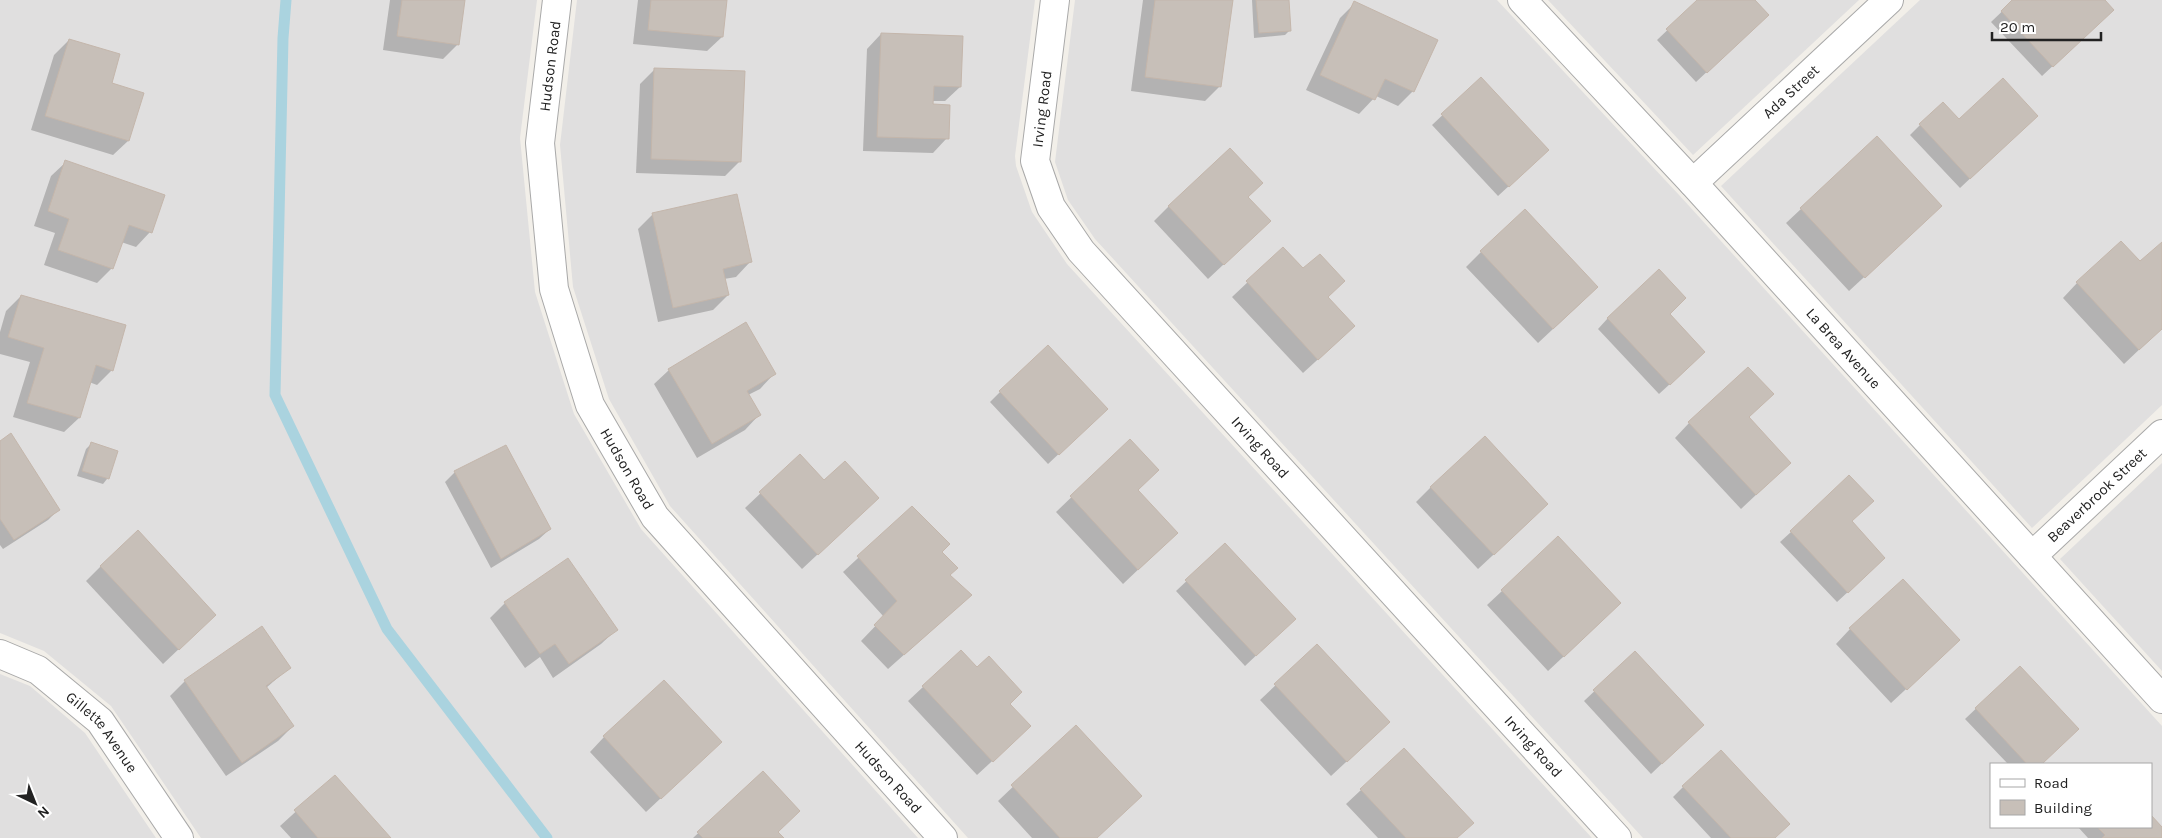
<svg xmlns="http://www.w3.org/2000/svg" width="2162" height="838" font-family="Karla,sans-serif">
<rect width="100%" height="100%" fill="#f2efe9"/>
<!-- residential -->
<path fill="#e0dfdf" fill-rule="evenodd" d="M 0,0 L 537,0 L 520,138 L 535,292 L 574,414 L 641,529 L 918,838 L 201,838 L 111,706 L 44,651 L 0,633 Z
M 577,0 L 1035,0 L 1015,156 L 1016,166 L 1032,212 L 1067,264 L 1592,838 L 968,838 L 670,506 L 609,399 L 573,287 L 560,145 Z
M 1075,0 L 1497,0 L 1680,196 L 2162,726 L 2162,838 L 1643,838 L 1095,239 L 1068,200 L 1055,162 ZM 1991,764 L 2151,764 L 2151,827 L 1991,827 Z
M 1548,0 L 1859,0 L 1693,155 Z
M 1920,0 L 2162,0 L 2162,405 L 2032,528 L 1721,186 Z
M 2162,463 L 2162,671 L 2060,559 Z
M 0,674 L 30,686 L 85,733 L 156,838 L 0,838 Z"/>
<!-- shadow -->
<path fill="#0003" d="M 390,0 L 464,0 L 458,44 L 443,59 L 383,50 Z
M 638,0 L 726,0 L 722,37 L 707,51 L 633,44 Z
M 1143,0 L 1232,0 L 1220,86 L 1205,101 L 1131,91 Z
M 1252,0 L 1288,0 L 1290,30 L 1285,35 L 1254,38 Z
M 1699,0 L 1753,0 L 1757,25 L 1696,82 L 1657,40 Z
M 2014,0 L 2103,0 L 2102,20 L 2042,76 L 1991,22 Z
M 1355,3 L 1413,91 L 1398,106 L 1376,96 L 1359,114 L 1306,90 L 1340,18 Z
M 881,34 L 960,87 L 945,101 L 932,101 L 947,138 L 933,153 L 863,151 L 867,49 Z
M 69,40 L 110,84 L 142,94 L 128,141 L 113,155 L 31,130 L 54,55 Z
M 654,70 L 740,161 L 725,176 L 636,173 L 640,84 Z
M 1481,79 L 1537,160 L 1498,196 L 1432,125 Z
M 1959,121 L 2026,126 L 1960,188 L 1910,135 L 1920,125 Z
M 66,162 L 150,232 L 136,247 L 121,242 L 112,268 L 97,283 L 44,265 L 55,233 L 34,226 L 51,176 Z
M 1247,197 L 1254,236 L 1208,279 L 1154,221 L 1169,206 Z
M 1801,209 L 1926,220 L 1849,291 L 1786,223 Z
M 653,214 L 750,262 L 736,277 L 724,279 L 728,295 L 713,310 L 658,322 L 638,229 Z
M 2162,244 L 2162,328 L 2124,364 L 2063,298 L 2077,283 L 2140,263 Z
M 1283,249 L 1326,297 L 1338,341 L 1303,373 L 1232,297 Z
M 1481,252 L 1582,302 L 1538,343 L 1466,267 Z
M 21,296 L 112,370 L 97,385 L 89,382 L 79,418 L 64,432 L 13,417 L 30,362 L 0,354 L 0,332 L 6,311 Z
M 1668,314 L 1694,362 L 1659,394 L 1598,329 L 1608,318 Z
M 669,370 L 774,374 L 760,389 L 748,395 L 759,415 L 745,430 L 697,458 L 654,384 Z
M 1000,392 L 1096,419 L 1048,464 L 990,402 Z
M 1747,418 L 1775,477 L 1741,509 L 1675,438 L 1689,423 Z
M 1130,441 L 1137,490 L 1162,547 L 1123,584 L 1056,512 Z
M 0,442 L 59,509 L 48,520 L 3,549 L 0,545 Z
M 91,444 L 116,452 L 107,479 L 103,484 L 77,476 L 86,449 Z
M 800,456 L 824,482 L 863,512 L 802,569 L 745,508 Z
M 455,472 L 550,529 L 539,539 L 491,568 L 445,482 Z
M 1431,487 L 1532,519 L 1478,569 L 1416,502 Z
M 912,508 L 940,552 L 948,575 L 970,596 L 888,669 L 861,641 L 884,617 L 843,572 Z
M 1850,522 L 1874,568 L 1837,602 L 1780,542 L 1791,532 Z
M 1225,545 L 1284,629 L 1245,666 L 1176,591 Z
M 101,566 L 200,629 L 163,664 L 86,581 Z
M 1502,591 L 1605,618 L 1548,671 L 1487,605 Z
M 505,603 L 616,630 L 601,644 L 553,678 L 540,657 L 525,668 L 490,618 Z
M 261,628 L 289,668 L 266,688 L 293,726 L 278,741 L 226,776 L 170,696 L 185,681 Z
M 1850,629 L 1944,654 L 1891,703 L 1836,644 Z
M 1317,646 L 1373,737 L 1331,776 L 1260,700 Z
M 1635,653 L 1692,735 L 1651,774 L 1584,701 Z
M 2020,667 L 2067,739 L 2041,764 L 2008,764 L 1965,719 Z
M 923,687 L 1008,704 L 1014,741 L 977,775 L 908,701 Z
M 1076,727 L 1096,838 L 1032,838 L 998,801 Z
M 604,737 L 706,756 L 646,812 L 590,752 Z
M 763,772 L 777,832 L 782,838 L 693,838 Z
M 335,776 L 389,838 L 291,838 L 280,826 Z
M 1683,787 L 1774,838 L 1711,838 L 1673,797 Z
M 1361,790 L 1457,838 L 1378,838 L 1346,804 Z
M 2151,817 L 2162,829 L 2162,838 L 2088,838 L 2078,827 L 2151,827 Z"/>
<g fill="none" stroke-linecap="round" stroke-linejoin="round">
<!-- stream -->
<path stroke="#aad3df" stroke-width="11" d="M 286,0 L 283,38 L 275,395 L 387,629 L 547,838"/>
</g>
<!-- building -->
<path fill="#c7bfb8" stroke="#c4b6ab" d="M 402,0 L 465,0 L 459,45 L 397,36 Z
M 651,0 L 727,0 L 723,37 L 648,30 Z
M 1155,0 L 1233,0 L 1221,87 L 1145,77 Z
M 1256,0 L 1289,0 L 1291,31 L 1259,33 Z
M 1697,0 L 1755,0 L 1769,15 L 1707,73 L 1666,29 Z
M 2012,0 L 2105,0 L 2114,10 L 2053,67 L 2001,11 Z
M 1354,1 L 1438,40 L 1414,92 L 1385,79 L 1375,100 L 1320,75 Z
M 881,33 L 963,36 L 961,87 L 934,86 L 933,104 L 950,105 L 949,139 L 877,137 Z
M 69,39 L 120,54 L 112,83 L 144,93 L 129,141 L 45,116 Z
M 654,68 L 745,71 L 741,162 L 651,159 Z
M 1481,77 L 1549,150 L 1509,187 L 1441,114 Z
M 2003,78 L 2038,116 L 1970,179 L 1919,124 L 1943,102 L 1959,119 Z
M 1877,136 L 1942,206 L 1865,278 L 1800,208 Z
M 1230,148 L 1263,183 L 1248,197 L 1271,221 L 1224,265 L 1168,206 Z
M 65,160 L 165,195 L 152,233 L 129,225 L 113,269 L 58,250 L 69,219 L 48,211 Z
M 737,194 L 752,262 L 723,269 L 729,295 L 673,308 L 652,213 Z
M 1525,209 L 1598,287 L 1553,329 L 1480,251 Z
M 2121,241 L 2140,261 L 2162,242 L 2162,329 L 2139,350 L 2076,282 Z
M 1283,247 L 1303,268 L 1320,254 L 1345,281 L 1328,297 L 1355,326 L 1318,360 L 1246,281 Z
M 1659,269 L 1686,298 L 1670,314 L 1705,352 L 1670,385 L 1607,318 Z
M 21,295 L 126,325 L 113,371 L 96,365 L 80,418 L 27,403 L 44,348 L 8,337 Z
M 746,322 L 776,374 L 747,391 L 761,415 L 712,444 L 668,369 Z
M 1048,345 L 1108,409 L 1059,455 L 999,391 Z
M 1748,367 L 1774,394 L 1749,417 L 1791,463 L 1756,495 L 1688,422 Z
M 11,433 L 60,510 L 14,540 L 0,519 L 0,441 Z
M 1485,436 L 1548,504 L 1494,555 L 1430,487 Z
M 1130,439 L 1159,470 L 1138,490 L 1178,533 L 1138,570 L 1070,496 Z
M 91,442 L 118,451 L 109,479 L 82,471 Z
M 506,445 L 551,529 L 501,559 L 454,471 Z
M 800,454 L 824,480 L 845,461 L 879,498 L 818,555 L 759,492 Z
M 1849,475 L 1874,501 L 1852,521 L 1885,558 L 1848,593 L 1790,531 Z
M 912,506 L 950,544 L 942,552 L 958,568 L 950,575 L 972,595 L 904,655 L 874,625 L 897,601 L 857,556 Z
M 138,530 L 216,615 L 179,650 L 100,566 Z
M 1558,536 L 1621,603 L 1564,657 L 1501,590 Z
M 1225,543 L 1296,619 L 1256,656 L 1185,580 Z
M 568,558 L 618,630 L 569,664 L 555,644 L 540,654 L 504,602 Z
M 1903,579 L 1960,640 L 1907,690 L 1849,628 Z
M 262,626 L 291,668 L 266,686 L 294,726 L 242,763 L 184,680 Z
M 1317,644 L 1390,722 L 1347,762 L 1274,684 Z
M 961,650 L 977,667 L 989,656 L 1022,692 L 1010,704 L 1031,726 L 993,762 L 922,686 Z
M 1635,651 L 1704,725 L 1662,764 L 1593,690 Z
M 2020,666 L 2079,729 L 2042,764 L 2027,764 L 1975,708 Z
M 664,680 L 722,742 L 661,799 L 603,736 Z
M 1076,725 L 1142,796 L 1097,838 L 1060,838 L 1011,785 Z
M 1404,748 L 1474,823 L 1457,838 L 1406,838 L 1360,789 Z
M 1721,750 L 1790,824 L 1775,838 L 1731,838 L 1682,786 Z
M 763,771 L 800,811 L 778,832 L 784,838 L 703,838 L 697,832 Z
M 335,775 L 391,838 L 318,838 L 294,810 Z
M 2151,815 L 2162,827 L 2162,838 L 2102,838 L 2105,835 L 2097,827 L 2151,827 Z"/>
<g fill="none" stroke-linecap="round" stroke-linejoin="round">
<defs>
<g id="street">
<path id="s1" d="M 557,0 L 540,143 L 554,289 L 590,405 L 655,517 L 943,838"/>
<path id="s2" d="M 1055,0 L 1035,161 L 1051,207 L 1081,251 L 1617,838"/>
<path id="s3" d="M 1522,0 L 1693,183 L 2162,699"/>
<path id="s4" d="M 1693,183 L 1889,0"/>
<path id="s5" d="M 2032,556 L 2162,434"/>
<path id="s6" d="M 0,654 L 38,670 L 100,721 L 179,838"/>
</g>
</defs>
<!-- street casing -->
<use href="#street" stroke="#a9a9a9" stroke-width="30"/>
<!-- street -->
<use href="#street" stroke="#fff" stroke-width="28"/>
</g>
<g text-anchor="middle" stroke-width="4" stroke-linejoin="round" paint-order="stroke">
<!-- street labels -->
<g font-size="15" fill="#222" stroke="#fff">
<text transform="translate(550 66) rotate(-83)" y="5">Hudson Road</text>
<text dy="5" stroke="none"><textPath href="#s4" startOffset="134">Ada Street</textPath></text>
<text transform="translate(1042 109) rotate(-83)" y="5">Irving Road</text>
<text dy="5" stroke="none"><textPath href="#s3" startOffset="474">La Brea Avenue</textPath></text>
<text dy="5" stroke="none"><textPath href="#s2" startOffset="530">Irving Road</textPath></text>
<text dy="5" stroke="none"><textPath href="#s1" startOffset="486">Hudson Road</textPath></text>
<text dy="5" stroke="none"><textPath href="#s5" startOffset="89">Beaverbrook Street</textPath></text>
<text dy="5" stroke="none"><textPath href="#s6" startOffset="131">Gillette Avenue</textPath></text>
<text dy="5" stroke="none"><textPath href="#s2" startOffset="935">Irving Road</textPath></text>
<text dy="5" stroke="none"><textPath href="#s1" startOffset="891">Hudson Road</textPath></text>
</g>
</g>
<!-- legend -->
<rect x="1990" y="763" width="162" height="65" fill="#ffffff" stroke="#a7a7a7"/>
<rect x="2000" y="779" width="25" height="8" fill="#ffffff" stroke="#a7a7a7"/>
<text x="2034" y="788" font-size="15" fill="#222222">Road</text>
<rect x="2000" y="800" width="25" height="15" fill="#c7bfb8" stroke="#a7a7a7"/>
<text x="2034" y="813" font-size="15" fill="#222222">Building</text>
<!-- north arrow -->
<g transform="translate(35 803) rotate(137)" stroke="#ffffff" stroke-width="4" paint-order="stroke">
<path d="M0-4L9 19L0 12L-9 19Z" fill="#222222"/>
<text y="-8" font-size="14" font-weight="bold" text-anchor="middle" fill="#222222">N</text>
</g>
<!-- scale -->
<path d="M1992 32v8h109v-8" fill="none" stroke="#222222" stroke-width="2.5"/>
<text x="2000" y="32" font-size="15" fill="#222222" stroke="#ffffff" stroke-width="4" paint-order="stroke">20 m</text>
</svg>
